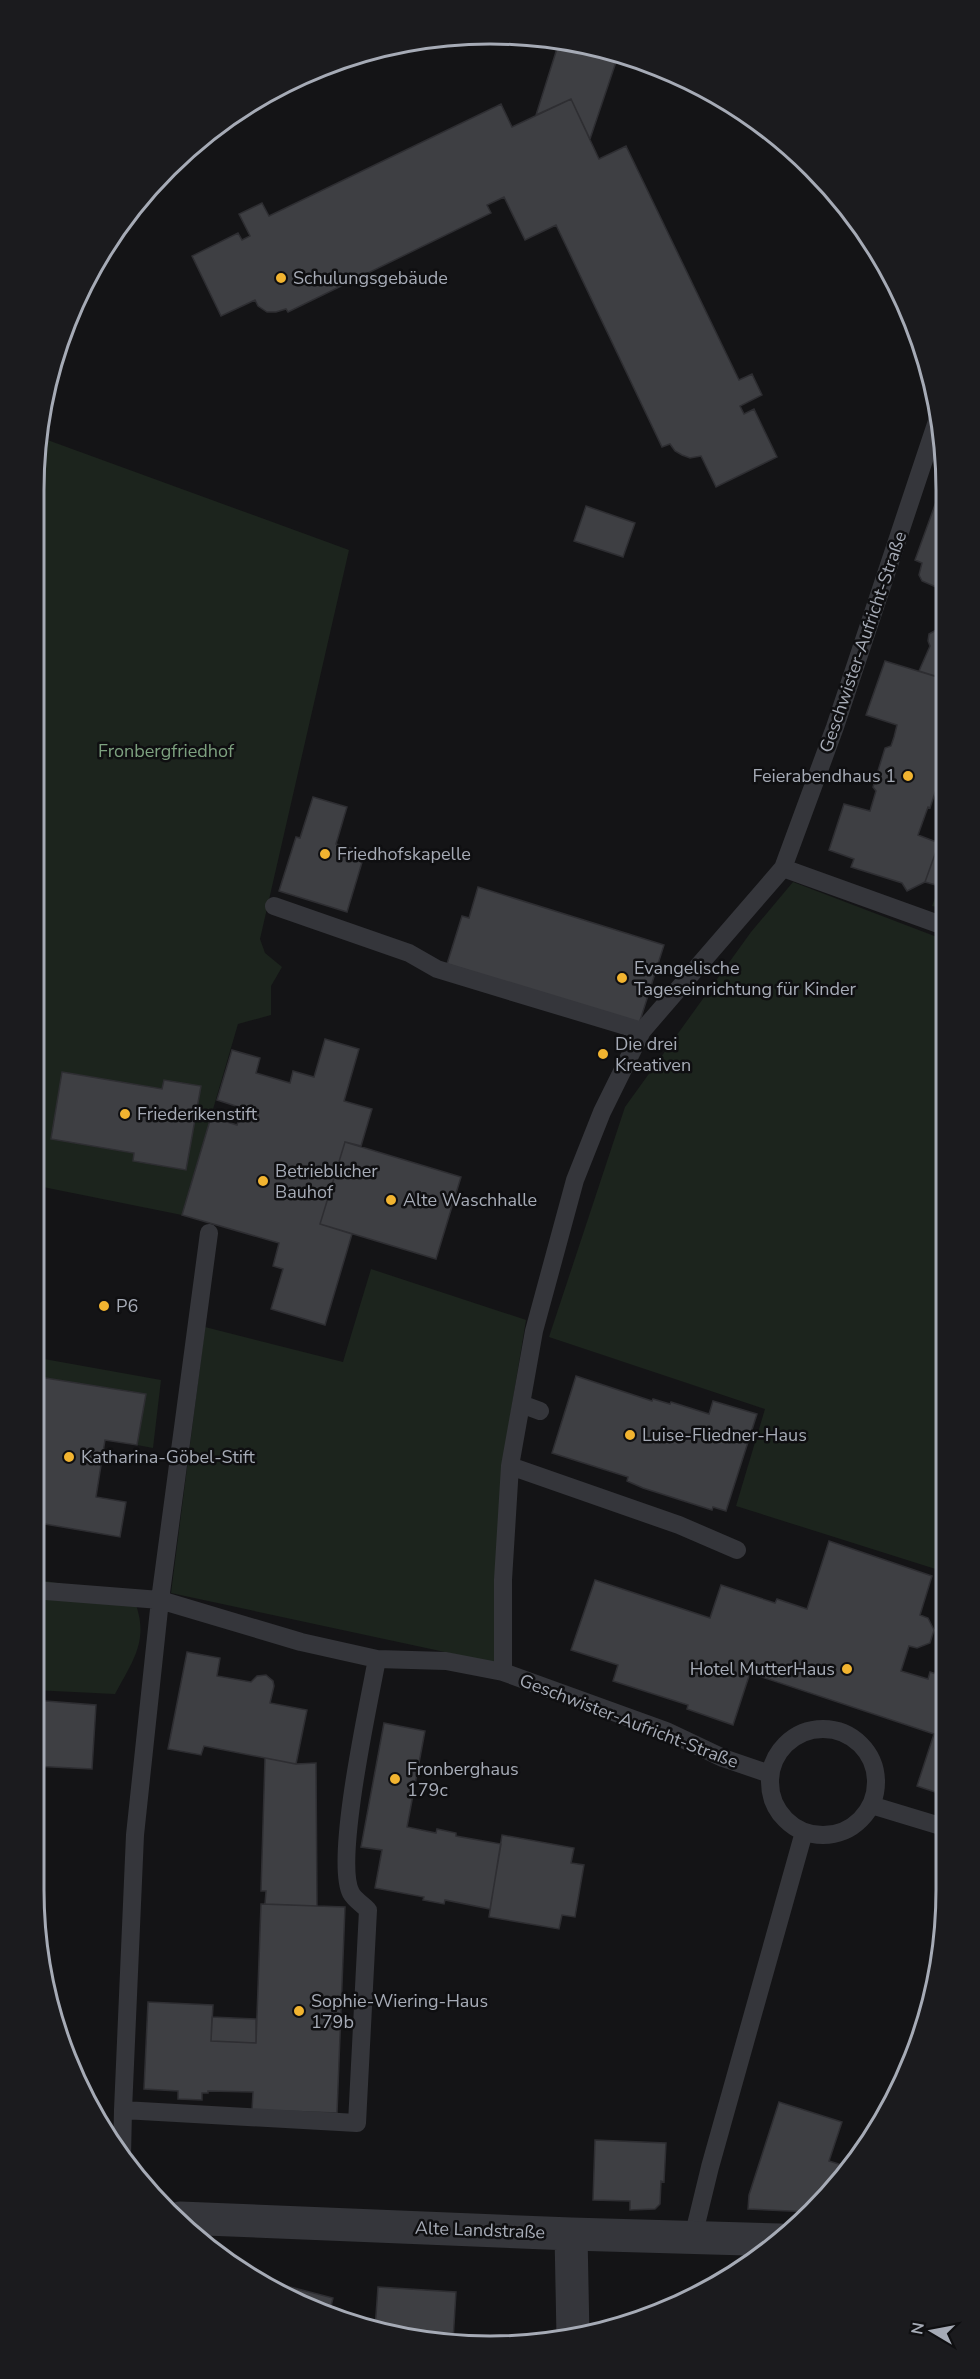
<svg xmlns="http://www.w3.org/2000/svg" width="980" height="2379" font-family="'Nunito Sans',sans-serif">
<rect width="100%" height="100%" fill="#141416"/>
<!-- green -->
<path fill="#1c241d" d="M 42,438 L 349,550 L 260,939 L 265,953 L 282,967 L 271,986 L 271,1015 L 238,1024 L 182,1215 L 33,1185 L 33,490 Z
M 944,872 L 944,909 L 932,906 Z
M 793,882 L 937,937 L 944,938 L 946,1647 L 939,1645 L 938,1620 L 945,1572 L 736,1506 L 765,1409 L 549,1337 L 625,1107 L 751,932 Z
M 371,1269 L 526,1320 L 502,1466 L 496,1663 L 171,1593 L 205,1327 L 343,1362 Z
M 33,1357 L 161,1380 L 153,1448 L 137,1445 L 145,1394 L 33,1376 Z
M 33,1579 L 132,1595 C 151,1637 135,1657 115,1694 L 33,1690 Z"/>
<!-- building -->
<path fill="#3e3f43" stroke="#2e2e32" stroke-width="1.5" d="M 560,39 L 619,53 L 590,139 L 571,99 L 536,115 Z
M 571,99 L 599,159 L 626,146 L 739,380 L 752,374 L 762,395 L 740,406 L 744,414 L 754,409 L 777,457 L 716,487 L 701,456 L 690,458 L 682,455 L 675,451 L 670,444 L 662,447 L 556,225 L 525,240 L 504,197 L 487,205 L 491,213 L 288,312 L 286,309 L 276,312 L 267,312 L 258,306 L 255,300 L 221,316 L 192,256 L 238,233 L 242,240 L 250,236 L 239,214 L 262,203 L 269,216 L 501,104 L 512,127 Z
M 936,502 L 943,504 L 943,590 L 922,581 L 919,575 L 922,563 L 915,560 Z
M 586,506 L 635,523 L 623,557 L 574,541 Z
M 944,615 L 944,657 L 935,676 L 919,671 L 930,646 L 928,641 L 929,634 L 938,629 Z
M 885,661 L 944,679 L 944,765 L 930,808 L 928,807 L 918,835 L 939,843 L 925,882 L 907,891 L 902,883 L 851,867 L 854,859 L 829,850 L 844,804 L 870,811 L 876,791 L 873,787 L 885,748 L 891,746 L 894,737 L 897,725 L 866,715 Z
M 313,797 L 347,807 L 336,844 L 360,851 L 358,857 L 363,859 L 347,912 L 279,891 L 296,837 L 300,838 Z
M 939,843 L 944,844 L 944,860 L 936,885 L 925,882 Z
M 478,887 L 664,945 L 639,1024 L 447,964 L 462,916 L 469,918 Z
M 325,1039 L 359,1049 L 344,1101 L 372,1109 L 361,1146 L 345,1142 L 320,1224 L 352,1234 L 325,1325 L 271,1309 L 283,1269 L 273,1266 L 279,1243 L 182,1215 L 211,1117 L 237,1125 L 242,1108 L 217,1100 L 232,1050 L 260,1058 L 256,1073 L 290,1083 L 293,1071 L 314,1077 Z
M 62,1072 L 162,1089 L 164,1080 L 201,1086 L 186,1170 L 133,1161 L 134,1153 L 51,1139 Z
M 345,1142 L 461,1177 L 436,1259 L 320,1224 Z
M 33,1376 L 146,1394 L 137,1445 L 105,1440 L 96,1497 L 126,1502 L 120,1537 L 33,1522 L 33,1468 L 39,1429 L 33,1428 Z
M 576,1376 L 652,1401 L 653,1399 L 670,1404 L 671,1402 L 709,1414 L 713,1401 L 757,1414 L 726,1511 L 713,1507 L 712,1510 L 643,1488 L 627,1481 L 628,1477 L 552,1453 Z
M 829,1541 L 932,1576 L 920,1615 L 928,1618 L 934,1630 L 930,1643 L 917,1648 L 909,1646 L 901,1671 L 928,1679 L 930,1672 L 946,1677 L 947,1796 L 917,1786 L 934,1734 L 750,1673 L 733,1725 L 687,1709 L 688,1705 L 613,1681 L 618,1665 L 571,1650 L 595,1580 L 710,1618 L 721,1585 L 775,1603 L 777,1599 L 807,1609 Z
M 187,1652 L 220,1658 L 217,1676 L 251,1682 L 257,1676 L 266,1675 L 273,1681 L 274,1686 L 270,1703 L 307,1710 L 296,1764 L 204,1746 L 201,1755 L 168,1749 Z
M 33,1700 L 96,1705 L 92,1769 L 33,1766 Z
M 384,1723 L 425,1731 L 407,1827 L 436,1833 L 437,1829 L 456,1833 L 456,1836 L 501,1844 L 490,1909 L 445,1900 L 444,1904 L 423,1900 L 424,1897 L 375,1888 L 382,1850 L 361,1847 Z
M 265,1758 L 296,1764 L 316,1763 L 317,1906 L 265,1904 L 266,1891 L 261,1891 Z
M 502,1835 L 574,1848 L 571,1863 L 584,1865 L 575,1917 L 562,1915 L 559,1929 L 489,1917 Z
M 261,1904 L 345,1907 L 337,2113 L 252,2110 L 253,2092 L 208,2091 L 208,2093 L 202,2093 L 202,2100 L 178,2099 L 178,2091 L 144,2089 L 148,2002 L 213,2005 L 211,2041 L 256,2043 Z
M 212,2017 L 256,2019 L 256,2043 L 211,2041 Z
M 779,2102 L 842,2122 L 829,2161 L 852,2168 L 811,2212 L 748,2209 L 749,2195 Z
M 595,2140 L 666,2143 L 664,2182 L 661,2181 L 660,2204 L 655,2209 L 630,2210 L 630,2201 L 593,2200 Z
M 275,2283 L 333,2298 L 329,2315 L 273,2290 Z
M 378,2287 L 456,2292 L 453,2341 L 430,2342 L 375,2329 Z"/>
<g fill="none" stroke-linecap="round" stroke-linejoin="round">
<!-- lane -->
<path stroke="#35363b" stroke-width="18" d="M 783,868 L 944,926
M 274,906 L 409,953 L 437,969 L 642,1031
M 521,1404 L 540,1411
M 510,1466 L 679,1525 L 737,1550
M 33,1590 L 160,1600 L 209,1233
M 377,1659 C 369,1702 334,1861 351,1893 C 354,1899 363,1905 368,1910 L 357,2123 L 123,2110 L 135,1835 L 160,1600 L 301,1642 L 377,1659 L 446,1661 L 503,1672
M770 1782a53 53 0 1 1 106 0a53 53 0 1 1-106 0Z
M 770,1774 L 723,1758 L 666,1731 L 503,1672 L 503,1580 L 510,1466 L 534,1331 L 575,1180 L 602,1112 L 642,1031 L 783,868 L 835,727 L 939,415
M 871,1805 L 947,1828
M 122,2156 L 123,2110
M 693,2237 L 710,2167 L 804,1832"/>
<!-- street -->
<path stroke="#35363b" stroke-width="33" d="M 180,2218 L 571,2234 L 781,2240
M 571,2234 L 573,2337"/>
</g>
<!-- markers -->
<g fill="#f2b430" stroke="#0f0f11" stroke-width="2">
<circle cx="281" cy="278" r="6"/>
<circle cx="908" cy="776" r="6"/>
<circle cx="325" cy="854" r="6"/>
<circle cx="622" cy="978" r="6"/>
<circle cx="603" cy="1054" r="6"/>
<circle cx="125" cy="1114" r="6"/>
<circle cx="263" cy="1181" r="6"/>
<circle cx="391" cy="1200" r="6"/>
<circle cx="104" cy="1306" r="6"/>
<circle cx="630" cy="1435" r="6"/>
<circle cx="69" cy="1457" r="6"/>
<circle cx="847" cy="1669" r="6"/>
<circle cx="395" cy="1779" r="6"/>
<circle cx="299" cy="2011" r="6"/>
</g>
<g text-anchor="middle" stroke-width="5" stroke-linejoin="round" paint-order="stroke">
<!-- poi labels -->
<g font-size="18" fill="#a6abb6" stroke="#0f0f11" text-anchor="start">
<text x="293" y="284">Schulungsgebäude</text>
<text x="896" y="782" text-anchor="end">Feierabendhaus 1</text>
<text x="337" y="860">Friedhofskapelle</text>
<text x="634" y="974">Evangelische<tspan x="634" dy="21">Tageseinrichtung für Kinder</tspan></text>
<text x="615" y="1050">Die drei<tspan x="615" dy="21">Kreativen</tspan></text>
<text x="137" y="1120">Friederikenstift</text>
<text x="275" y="1177">Betrieblicher<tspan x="275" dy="21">Bauhof</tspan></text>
<text x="403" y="1206">Alte Waschhalle</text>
<text x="116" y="1312">P6</text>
<text x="642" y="1441">Luise-Fliedner-Haus</text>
<text x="81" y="1463">Katharina-Göbel-Stift</text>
<text x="835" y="1675" text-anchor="end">Hotel MutterHaus</text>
<text x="407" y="1775">Fronberghaus<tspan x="407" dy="21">179c</tspan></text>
<text x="311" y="2007">Sophie-Wiering-Haus<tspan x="311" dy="21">179b</tspan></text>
</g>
<!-- street labels -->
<g font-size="18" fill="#a6abb6" stroke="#0f0f11">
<text transform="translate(863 642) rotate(-71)" y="6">Geschwister-Aufricht-Straße</text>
<text transform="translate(629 1721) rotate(21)" y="6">Geschwister-Aufricht-Straße</text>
<text transform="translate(480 2230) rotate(2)" y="6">Alte Landstraße</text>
</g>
<!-- park labels -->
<g font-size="18" fill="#7da17f" stroke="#0f0f11">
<text x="166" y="757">Fronbergfriedhof</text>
</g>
</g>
<!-- crop -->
<path d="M0 0H980V2379H0ZM490 44H490A446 446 0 0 1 936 490V1890A446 446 0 0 1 490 2336H490A446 446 0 0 1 44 1890V490A446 446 0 0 1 490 44Z" fill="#1b1b1e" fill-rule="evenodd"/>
<path fill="none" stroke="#a6abb6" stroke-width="3" d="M490 44H490A446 446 0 0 1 936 490V1890A446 446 0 0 1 490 2336H490A446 446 0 0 1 44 1890V490A446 446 0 0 1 490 44Z"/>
<!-- north arrow -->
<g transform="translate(932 2331) rotate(280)" stroke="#0f0f11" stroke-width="4.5" paint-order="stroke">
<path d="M0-4.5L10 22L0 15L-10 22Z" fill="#a6abb6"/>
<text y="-9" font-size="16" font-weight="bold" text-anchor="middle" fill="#a6abb6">N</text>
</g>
</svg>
